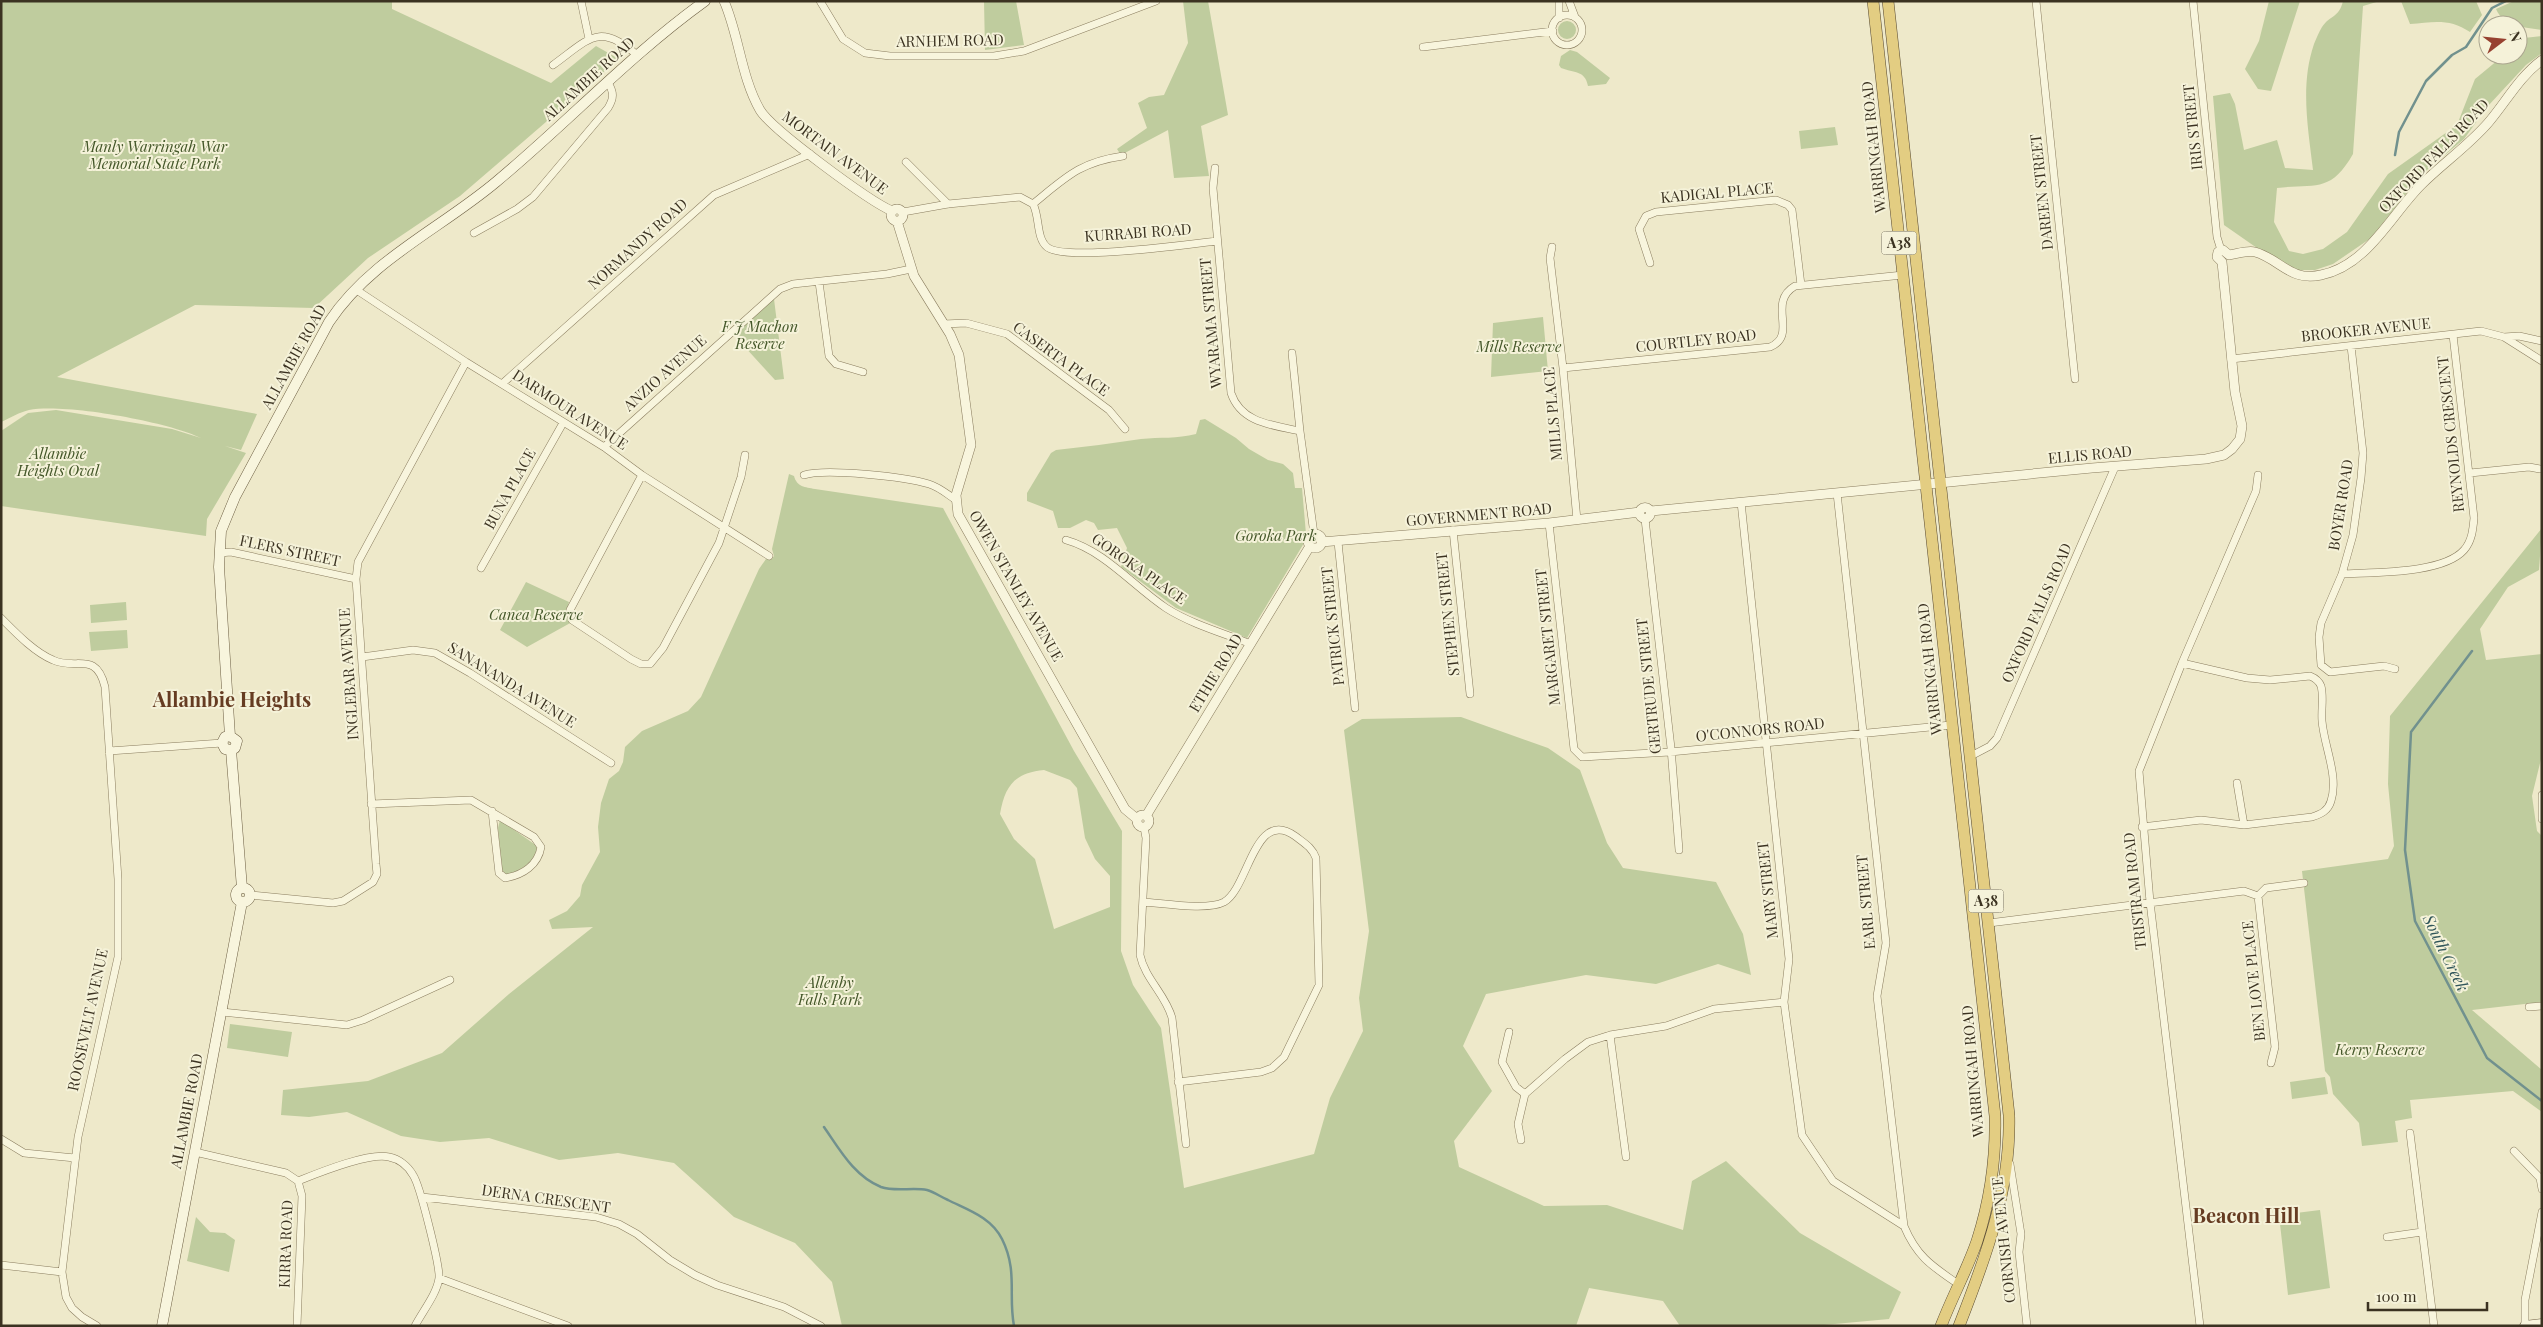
<svg xmlns="http://www.w3.org/2000/svg" width="2543" height="1327" font-family="'Playfair Display',serif">
<rect width="100%" height="100%" fill="#eee9ca"/>
<!-- green -->
<path fill="#bfcc9e" fill-rule="evenodd" d="M 1,1 L 392,1 L 392,9 L 551,83 L 596,46 L 619,59 L 460,196 L 368,258 L 314,308 L 195,305 L 57,377 L 257,414 L 241,450 L 225,446 L 246,453 L 207,519 L 206,536 L 1,506 L 1,431 L 28,413 L 56,410 L 172,429 L 201,438 C 168,422 66,403 29,410 C 20,412 10,418 1,422 Z
M 984,1 L 1016,1 L 1024,45 L 985,50 Z
M 1183,1 L 1208,1 L 1228,115 L 1201,126 L 1209,176 L 1174,178 L 1168,130 L 1121,155 L 1117,149 L 1147,128 L 1138,103 L 1149,97 L 1164,95 L 1188,43 Z
M 2269,1 L 2300,1 L 2271,91 L 2258,89 L 2245,69 L 2259,41 Z
M 2343,1 L 2380,1 L 2363,6 L 2353,154 C 2330,194 2316,183 2277,188 L 2274,222 L 2289,251 L 2303,254 L 2323,249 L 2347,232 L 2388,174 L 2457,125 L 2475,79 L 2504,55 L 2518,55 L 2518,43 L 2524,38 L 2542,36 L 2542,53 L 2526,65 L 2488,106 L 2464,139 L 2421,175 L 2371,238 L 2333,264 L 2315,270 L 2297,270 L 2257,248 L 2224,225 L 2213,96 L 2230,93 L 2235,104 L 2244,150 L 2277,140 L 2285,168 L 2313,170 C 2308,128 2300,85 2314,44 C 2316,39 2319,32 2322,27 C 2330,15 2339,18 2343,1 Z
M 2401,1 L 2476,1 L 2482,15 L 2470,32 C 2450,18 2433,22 2410,24 Z
M 2514,1 L 2542,1 L 2542,30 C 2524,27 2504,27 2496,9 Z
M1558 30a9 9 0 1 1 18 0a9 9 0 1 1-18 0Z
M 1570,50 L 1577,52 L 1610,78 L 1606,84 L 1588,86 C 1585,70 1574,73 1561,68 L 1559,65 L 1561,56 Z
M 1835,127 L 1838,145 L 1801,149 L 1799,131 Z
M 774,299 L 784,379 L 775,380 L 734,335 Z
M 1543,317 L 1548,371 L 1491,377 L 1493,323 Z
M 1205,419 L 1236,438 L 1249,449 L 1268,460 L 1283,464 L 1293,473 L 1295,488 L 1302,488 L 1306,534 L 1304,543 L 1247,638 L 1176,608 L 1121,567 L 1127,548 L 1117,528 L 1098,530 L 1094,523 L 1086,520 L 1070,528 L 1058,528 L 1053,511 L 1027,501 L 1027,493 L 1051,453 L 1056,450 C 1085,447 1113,443 1141,439 C 1160,437 1177,439 1196,434 L 1200,420 Z
M 789,474 L 794,476 C 797,487 805,487 815,489 L 943,508 L 1074,751 L 1122,831 L 1121,951 L 1133,985 L 1161,1028 L 1184,1188 L 1314,1154 L 1330,1098 L 1363,1031 L 1359,998 L 1369,931 L 1344,730 L 1362,719 L 1461,717 L 1548,748 L 1580,770 L 1607,843 L 1623,868 L 1716,882 L 1743,934 L 1751,975 L 1718,964 L 1656,984 L 1586,975 L 1486,994 L 1463,1046 L 1492,1091 L 1454,1141 L 1459,1167 L 1544,1206 L 1607,1205 L 1683,1230 L 1692,1181 L 1726,1161 L 1800,1233 L 1901,1292 L 1889,1319 L 1813,1326 L 1680,1326 L 1663,1301 L 1589,1288 L 1576,1326 L 842,1326 L 832,1282 L 795,1243 L 734,1217 L 674,1163 L 618,1153 L 559,1160 L 489,1138 L 440,1142 L 401,1136 L 347,1112 L 309,1117 L 281,1115 L 283,1090 L 368,1081 L 442,1053 L 509,994 L 593,927 L 552,929 L 549,920 L 567,911 L 580,896 L 582,885 L 600,852 L 598,827 L 601,803 L 609,779 L 619,771 L 623,762 L 625,747 L 642,731 L 688,711 L 701,697 L 759,569 L 766,559 L 772,559 L 774,556 L 772,549 ZM 1044,770 L 1070,780 L 1077,788 L 1085,838 L 1095,859 L 1110,876 L 1110,907 L 1054,929 L 1035,859 L 1014,839 L 1000,814 C 1005,786 1014,773 1044,770 Z
M 2542,528 L 2539,570 L 2508,587 L 2480,629 L 2486,660 L 2542,654 L 2542,755 L 2532,796 L 2537,831 L 2542,836 L 2542,1002 L 2472,1010 L 2542,1070 L 2542,1112 L 2513,1091 L 2410,1100 L 2412,1118 L 2395,1121 L 2398,1142 L 2362,1146 L 2359,1123 L 2333,1094 L 2330,1077 L 2325,1071 L 2302,871 L 2388,859 L 2394,846 L 2388,784 L 2390,716 Z
M 526,582 L 569,602 L 566,613 L 572,622 L 527,647 L 500,630 Z
M 126,602 L 127,620 L 91,623 L 90,605 Z
M 127,630 L 128,648 L 91,651 L 89,632 Z
M 500,820 L 537,846 C 536,862 520,871 506,875 L 502,870 L 498,828 Z
M 230,1024 L 292,1032 L 288,1057 L 227,1048 Z
M 2325,1077 L 2328,1094 L 2292,1099 L 2290,1082 Z
M 2320,1210 L 2330,1288 L 2288,1295 L 2279,1215 Z
M 196,1217 L 210,1232 L 225,1233 L 235,1240 L 229,1272 L 187,1261 Z"/>
<g fill="none" stroke-linecap="round" stroke-linejoin="round">
<!-- stream -->
<path stroke="#71918e" stroke-width="2.5" d="M 2395,155 L 2399,132 L 2426,81 L 2452,55 L 2466,47 L 2492,8 L 2506,1
M 2472,651 L 2411,732 L 2405,850 L 2415,921 L 2487,1058 L 2542,1101
M 824,1127 C 840,1150 854,1176 881,1187 C 895,1192 913,1187 927,1190 C 934,1192 941,1197 948,1200 C 968,1210 991,1217 1002,1239 C 1018,1271 1008,1295 1014,1326"/>
<defs>
<path id="minor" d="M 581,1 L 589,39
M 820,1 L 843,39 L 865,53 L 890,56 L 994,56 L 1024,51 L 1156,1
M 1569,1 L 1575,17
M 2036,1 L 2075,379
M 2193,1 L 2217,237 L 2221,250
M1552 30a15 15 0 1 1 30 0a15 15 0 1 1-30 0Z
M 1559,18 L 1559,1
M 1423,47 L 1553,31
M 553,65 C 589,39 599,21 638,56
M 906,162 L 948,204
M 1215,168 L 1213,188 L 1231,393 C 1241,423 1272,425 1300,431
M 1033,204 C 1066,177 1080,162 1123,156
M 903,212 L 948,204 L 1020,197 L 1033,204 C 1040,217 1036,238 1047,247 C 1065,262 1189,244 1217,241
M 474,233 L 517,209 L 533,197 L 608,108 C 614,98 614,92 608,83
M 1552,247 L 1550,258 L 1563,368 L 1577,520
M 1650,263 L 1639,229 L 1646,216 L 1656,212 L 1776,200 L 1788,205 L 1792,210 L 1801,285
M 819,282 L 829,356 L 836,364 L 863,372
M 355,289 L 466,362 L 604,447 L 642,475 L 769,556
M 944,324 L 966,323 L 1007,334 L 1109,410 L 1125,429
M 2504,337 L 2519,336 L 2542,341
M 2351,346 L 2363,453 L 2361,478 L 2353,535 L 2342,574 L 2321,623 L 2319,637 L 2321,665 L 2330,672 L 2384,666 L 2395,669
M 1292,353 L 1300,431 L 1314,534
M 2231,359 L 2481,331 L 2504,337 L 2542,361
M 1563,368 L 1770,347 C 1799,335 1766,303 1795,286 L 1903,275
M 503,383 L 714,195 L 810,154
M 604,447 L 780,289 L 793,284 L 887,274 L 911,269
M 2470,473 L 2529,467 L 2540,469
M 642,475 L 570,610 L 572,620 L 631,659 L 641,664 L 650,664 L 663,648 L 719,543 L 741,477 L 745,455
M 804,475 C 826,468 906,477 929,484 C 939,487 947,494 956,500
M 1837,493 L 1886,943 L 1877,996 L 1904,1226 C 1917,1257 1932,1266 1958,1284
M 1741,502 L 1789,959 L 1784,1002 L 1802,1135 L 1833,1181 L 1904,1226
M 1645,519 L 1671,748 L 1679,850
M 1549,523 L 1574,749 L 1582,757 L 1670,752 L 1951,725
M 1453,530 L 1470,694
M 1066,540 C 1105,551 1133,586 1166,608 C 1191,624 1223,633 1251,644
M 1338,542 L 1355,708
M 219,553 L 231,552 L 356,579
M 481,568 L 563,423
M 2342,574 C 2374,572 2443,574 2464,550 C 2472,541 2473,529 2474,518 L 2453,335
M 1,618 C 16,633 34,652 53,660 C 76,671 96,650 105,687 L 118,879 L 118,957 L 78,1137 L 62,1272 L 66,1297 L 72,1308 L 82,1317 L 97,1326
M 362,657 L 413,650 L 435,653 L 470,673 L 611,763
M 109,751 L 222,743
M 1969,757 L 1990,746 L 1997,738 L 2115,467
M 2237,783 L 2244,825
M 2542,795 L 2542,819
M 371,804 L 471,800 L 534,837 L 541,847 C 538,865 523,875 505,878 L 499,873 L 492,811
M 1144,827 L 1146,838 L 1140,955 C 1145,979 1166,995 1172,1018 L 1186,1144
M 2142,827 L 2201,820 L 2244,825 L 2312,817 C 2321,814 2328,811 2331,801 C 2339,776 2324,746 2322,721 C 2321,709 2324,697 2321,686 C 2319,681 2315,678 2310,676 L 2270,680 L 2247,678 L 2182,663
M 250,895 L 333,903 L 343,901 L 373,882 L 377,874 L 376,864 L 356,579 L 358,562 L 466,362
M 2258,896 L 2275,1047 L 2271,1063
M 1143,902 C 1162,903 1207,911 1224,902 C 1249,888 1254,807 1295,836 C 1304,843 1312,847 1316,858 L 1319,985 L 1284,1057 L 1272,1068 L 1261,1072 L 1178,1082
M 1989,923 L 2244,891 L 2258,896 L 2266,888 L 2304,883
M 2529,1007 L 2542,1006
M 222,1012 L 347,1025 L 363,1020 L 450,980
M 1509,1032 L 1502,1062 L 1516,1087 L 1525,1094
M 1610,1035 L 1626,1157
M 2410,1133 L 2434,1326
M 1,1139 L 24,1153 L 75,1158
M 1521,1140 L 1518,1124 L 1525,1094 L 1565,1059 L 1588,1042 L 1610,1035 L 1666,1026 L 1714,1009 L 1784,1002
M 2514,1151 L 2540,1178 L 2542,1189
M 195,1152 L 286,1173 L 298,1181 L 302,1196 L 297,1326
M 2010,1164 L 2021,1234 L 2019,1252 L 2027,1326
M 298,1181 C 318,1173 369,1152 389,1157 C 399,1159 408,1166 413,1175 C 420,1185 440,1266 439,1278 C 437,1294 422,1312 415,1326
M 422,1197 L 596,1217 L 619,1224 L 637,1234 L 670,1260 L 695,1275 L 717,1285 L 784,1307 L 821,1326
M 2387,1237 L 2422,1232
M 1,1265 L 62,1272
M 439,1278 L 568,1326
M 2200,1326 L 2150,902 L 2139,771 L 2182,663 L 2256,491 L 2258,475
M 2525,1326 L 2525,1300 L 2542,1212"/>
<path id="tertiary" d="M 724,1 C 739,35 741,77 760,110 C 771,129 869,201 892,211
M891 215a6 6 0 1 1 12 0a6 6 0 1 1-12 0Z
M 897,221 L 914,276 L 950,334 L 959,355 L 971,445 L 956,495 L 958,514 L 1125,809 L 1137,819
M 2229,255 C 2237,254 2247,250 2255,252 C 2280,259 2290,282 2321,275 C 2367,266 2391,215 2421,185 C 2442,164 2468,146 2488,123 C 2506,102 2519,77 2542,60
M 2222,262 L 2217,257 L 2218,252 L 2223,250 L 2229,255
M1639.5 513a5.5 5.5 0 1 1 11 0a5.5 5.5 0 1 1-11 0Z
M 1651,511 L 2092,468 L 2206,459 L 2224,455 L 2232,449 L 2240,439 L 2242,426 L 2235,392 L 2222,262
M1308 541a7 7 0 1 1 14 0a7 7 0 1 1-14 0Z
M 1321,542 L 1549,523 L 1640,512
M1137 821a6 6 0 1 1 12 0a6 6 0 1 1-12 0Z
M 1146,816 L 1310,546"/>
<path id="secondary" d="M 230,736 L 219,567 L 221,531 L 235,497 L 329,322 C 370,260 440,229 496,182 C 567,123 630,55 705,1
M 230,736 L 225,737 L 222,743 L 225,749 L 231,750
M 230,736 L 237,741 L 235,748 L 231,750
M 231,750 L 242,888
M236 895a7 7 0 1 1 14 0a7 7 0 1 1-14 0Z
M 162,1326 L 242,902
M 2525,1326 L 2542,1324"/>
<path id="trunk" d="M 1873,1 L 1995,1116 C 1996,1159 1990,1201 1977,1241 C 1967,1270 1952,1297 1941,1326
M 1888,1 L 2009,1115 C 2011,1190 1986,1257 1959,1326"/>
</defs>
<!-- minor casing -->
<use href="#minor" stroke="#8a7d5f" stroke-width="8"/>
<!-- tertiary casing -->
<use href="#tertiary" stroke="#8a7d5f" stroke-width="10"/>
<!-- secondary casing -->
<use href="#secondary" stroke="#6c5e42" stroke-width="11"/>
<!-- trunk casing -->
<use href="#trunk" stroke="#584a32" stroke-width="12"/>
<!-- minor -->
<use href="#minor" stroke="#f8f5dd" stroke-width="7"/>
<!-- tertiary -->
<use href="#tertiary" stroke="#f8f5dd" stroke-width="9"/>
<!-- secondary -->
<use href="#secondary" stroke="#f8f5dd" stroke-width="10"/>
<!-- trunk -->
<use href="#trunk" stroke="#e3cd82" stroke-width="11"/>
</g>
<g text-anchor="middle" stroke-width="4" stroke-linejoin="round" paint-order="stroke">
<!-- shield labels -->
<g fill="#f5f2d9" stroke="#736c58" stroke-width="1">
<rect x="1881.5" y="231.5" width="35" height="23" rx="4"/>
<rect x="1968.5" y="889.5" width="35" height="23" rx="4"/>
</g>
<g font-size="14" font-weight="bold" fill="#3b3221">
<text x="1899" y="248">A38</text>
<text x="1986" y="906">A38</text>
</g>
<!-- street labels -->
<g font-size="15" fill="#3b3221" stroke="#f5f2d9">
<text transform="translate(950 41) rotate(-1)" y="5">ARNHEM ROAD</text>
<text transform="translate(589 79) rotate(-42)" y="5">ALLAMBIE ROAD</text>
<text transform="translate(2193 127) rotate(-96)" y="5">IRIS STREET</text>
<text transform="translate(1874 147) rotate(-96)" y="5">WARRINGAH ROAD</text>
<text transform="translate(835 153) rotate(37)" y="5">MORTAIN AVENUE</text>
<text transform="translate(2434 156) rotate(-46)" y="5">OXFORD FALLS ROAD</text>
<text transform="translate(2042 192) rotate(-96)" y="5">DAREEN STREET</text>
<text transform="translate(1717 193) rotate(-5)" y="5">KADIGAL PLACE</text>
<text transform="translate(1138 233) rotate(-4)" y="5">KURRABI ROAD</text>
<text transform="translate(638 244) rotate(-42)" y="5">NORMANDY ROAD</text>
<text transform="translate(1211 323) rotate(-95)" y="5">WYARAMA STREET</text>
<text transform="translate(2366 330) rotate(-6)" y="5">BROOKER AVENUE</text>
<text transform="translate(1696 341) rotate(-6)" y="5">COURTLEY ROAD</text>
<text transform="translate(294 357) rotate(-61)" y="5">ALLAMBIE ROAD</text>
<text transform="translate(1061 359) rotate(36)" y="5">CASERTA PLACE</text>
<text transform="translate(665 373) rotate(-42)" y="5">ANZIO AVENUE</text>
<text transform="translate(570 410) rotate(33)" y="5">DARMOUR AVENUE</text>
<text transform="translate(1553 414) rotate(-95)" y="5">MILLS PLACE</text>
<text transform="translate(2451 434) rotate(-96)" y="5">REYNOLDS CRESCENT</text>
<text transform="translate(2090 455) rotate(-5)" y="5">ELLIS ROAD</text>
<text transform="translate(510 489) rotate(-61)" y="5">BUNA PLACE</text>
<text transform="translate(2341 505) rotate(-81)" y="5">BOYER ROAD</text>
<text transform="translate(1479 515) rotate(-5)" y="5">GOVERNMENT ROAD</text>
<text transform="translate(290 551) rotate(12)" y="5">FLERS STREET</text>
<text transform="translate(1139 569) rotate(35)" y="5">GOROKA PLACE</text>
<text transform="translate(1016 586) rotate(60)" y="5">OWEN STANLEY AVENUE</text>
<text transform="translate(2037 613) rotate(-66)" y="5">OXFORD FALLS ROAD</text>
<text transform="translate(1448 614) rotate(-96)" y="5">STEPHEN STREET</text>
<text transform="translate(1333 626) rotate(-96)" y="5">PATRICK STREET</text>
<text transform="translate(1548 637) rotate(-96)" y="5">MARGARET STREET</text>
<text transform="translate(1930 669) rotate(-96)" y="5">WARRINGAH ROAD</text>
<text transform="translate(1216 673) rotate(-59)" y="5">ETHIE ROAD</text>
<text transform="translate(349 674) rotate(-94)" y="5">INGLEBAR AVENUE</text>
<text transform="translate(512 685) rotate(32)" y="5">SANANANDA AVENUE</text>
<text transform="translate(1649 686) rotate(-96)" y="5">GERTRUDE STREET</text>
<text transform="translate(1760 730) rotate(-6)" y="5">O'CONNORS ROAD</text>
<text transform="translate(1768 890) rotate(-96)" y="5">MARY STREET</text>
<text transform="translate(2135 891) rotate(-96)" y="5">TRISTRAM ROAD</text>
<text transform="translate(1866 902) rotate(-95)" y="5">EARL STREET</text>
<text transform="translate(2254 981) rotate(-96)" y="5">BEN LOVE PLACE</text>
<text transform="translate(88 1020) rotate(-78)" y="5">ROOSEVELT AVENUE</text>
<text transform="translate(1973 1071) rotate(-95)" y="5">WARRINGAH ROAD</text>
<text transform="translate(187 1111) rotate(-79)" y="5">ALLAMBIE ROAD</text>
<text transform="translate(546 1199) rotate(8)" y="5">DERNA CRESCENT</text>
<text transform="translate(2004 1240) rotate(-96)" y="5">CORNISH AVENUE</text>
<text transform="translate(286 1244) rotate(-88)" y="5">KIRRA ROAD</text>
</g>
<!-- park labels -->
<g font-size="15" font-style="italic" fill="#445729" stroke="#f5f2d9">
<text x="155" y="152">Manly Warringah War<tspan x="155" dy="17">Memorial State Park</tspan></text>
<text x="760" y="332">F J Machon<tspan x="760" dy="17">Reserve</tspan></text>
<text x="1519" y="352">Mills Reserve</text>
<text x="58" y="459">Allambie<tspan x="58" dy="17">Heights Oval</tspan></text>
<text x="1276" y="541">Goroka Park</text>
<text x="536" y="620">Canea Reserve</text>
<text x="830" y="988">Allenby<tspan x="830" dy="17">Falls Park</tspan></text>
<text x="2380" y="1055">Kerry Reserve</text>
</g>
<!-- water labels -->
<g font-size="16" font-style="italic" fill="#31565a" stroke="#f5f2d9">
<text transform="translate(2446 953) rotate(64)" y="6">South Creek</text>
</g>
<!-- district labels -->
<g font-size="20" font-weight="bold" fill="#663c22" stroke="#f5f2d9">
<text x="232" y="707">Allambie Heights</text>
<text x="2246" y="1223">Beacon Hill</text>
</g>
</g>
<!-- border -->
<rect width="2543" height="1327" fill="none" stroke="#3b3221" stroke-width="5"/>
<!-- north arrow -->
<g transform="translate(2503 40) rotate(74)"><circle r="24" fill="#f5f2d9" stroke="#aba58f"/>
<path d="M0-4L9 19L0 12L-9 19Z" fill="#974130"/>
<text y="-8" font-size="14" font-weight="bold" text-anchor="middle" fill="#3b3221">N</text>
</g>
<!-- scale -->
<path d="M2368 1302v8h119v-8" fill="none" stroke="#3b3221" stroke-width="2.5"/>
<text x="2376" y="1302" font-size="15" fill="#3b3221" stroke="#f5f2d9" stroke-width="4" paint-order="stroke">100 m</text>
</svg>
